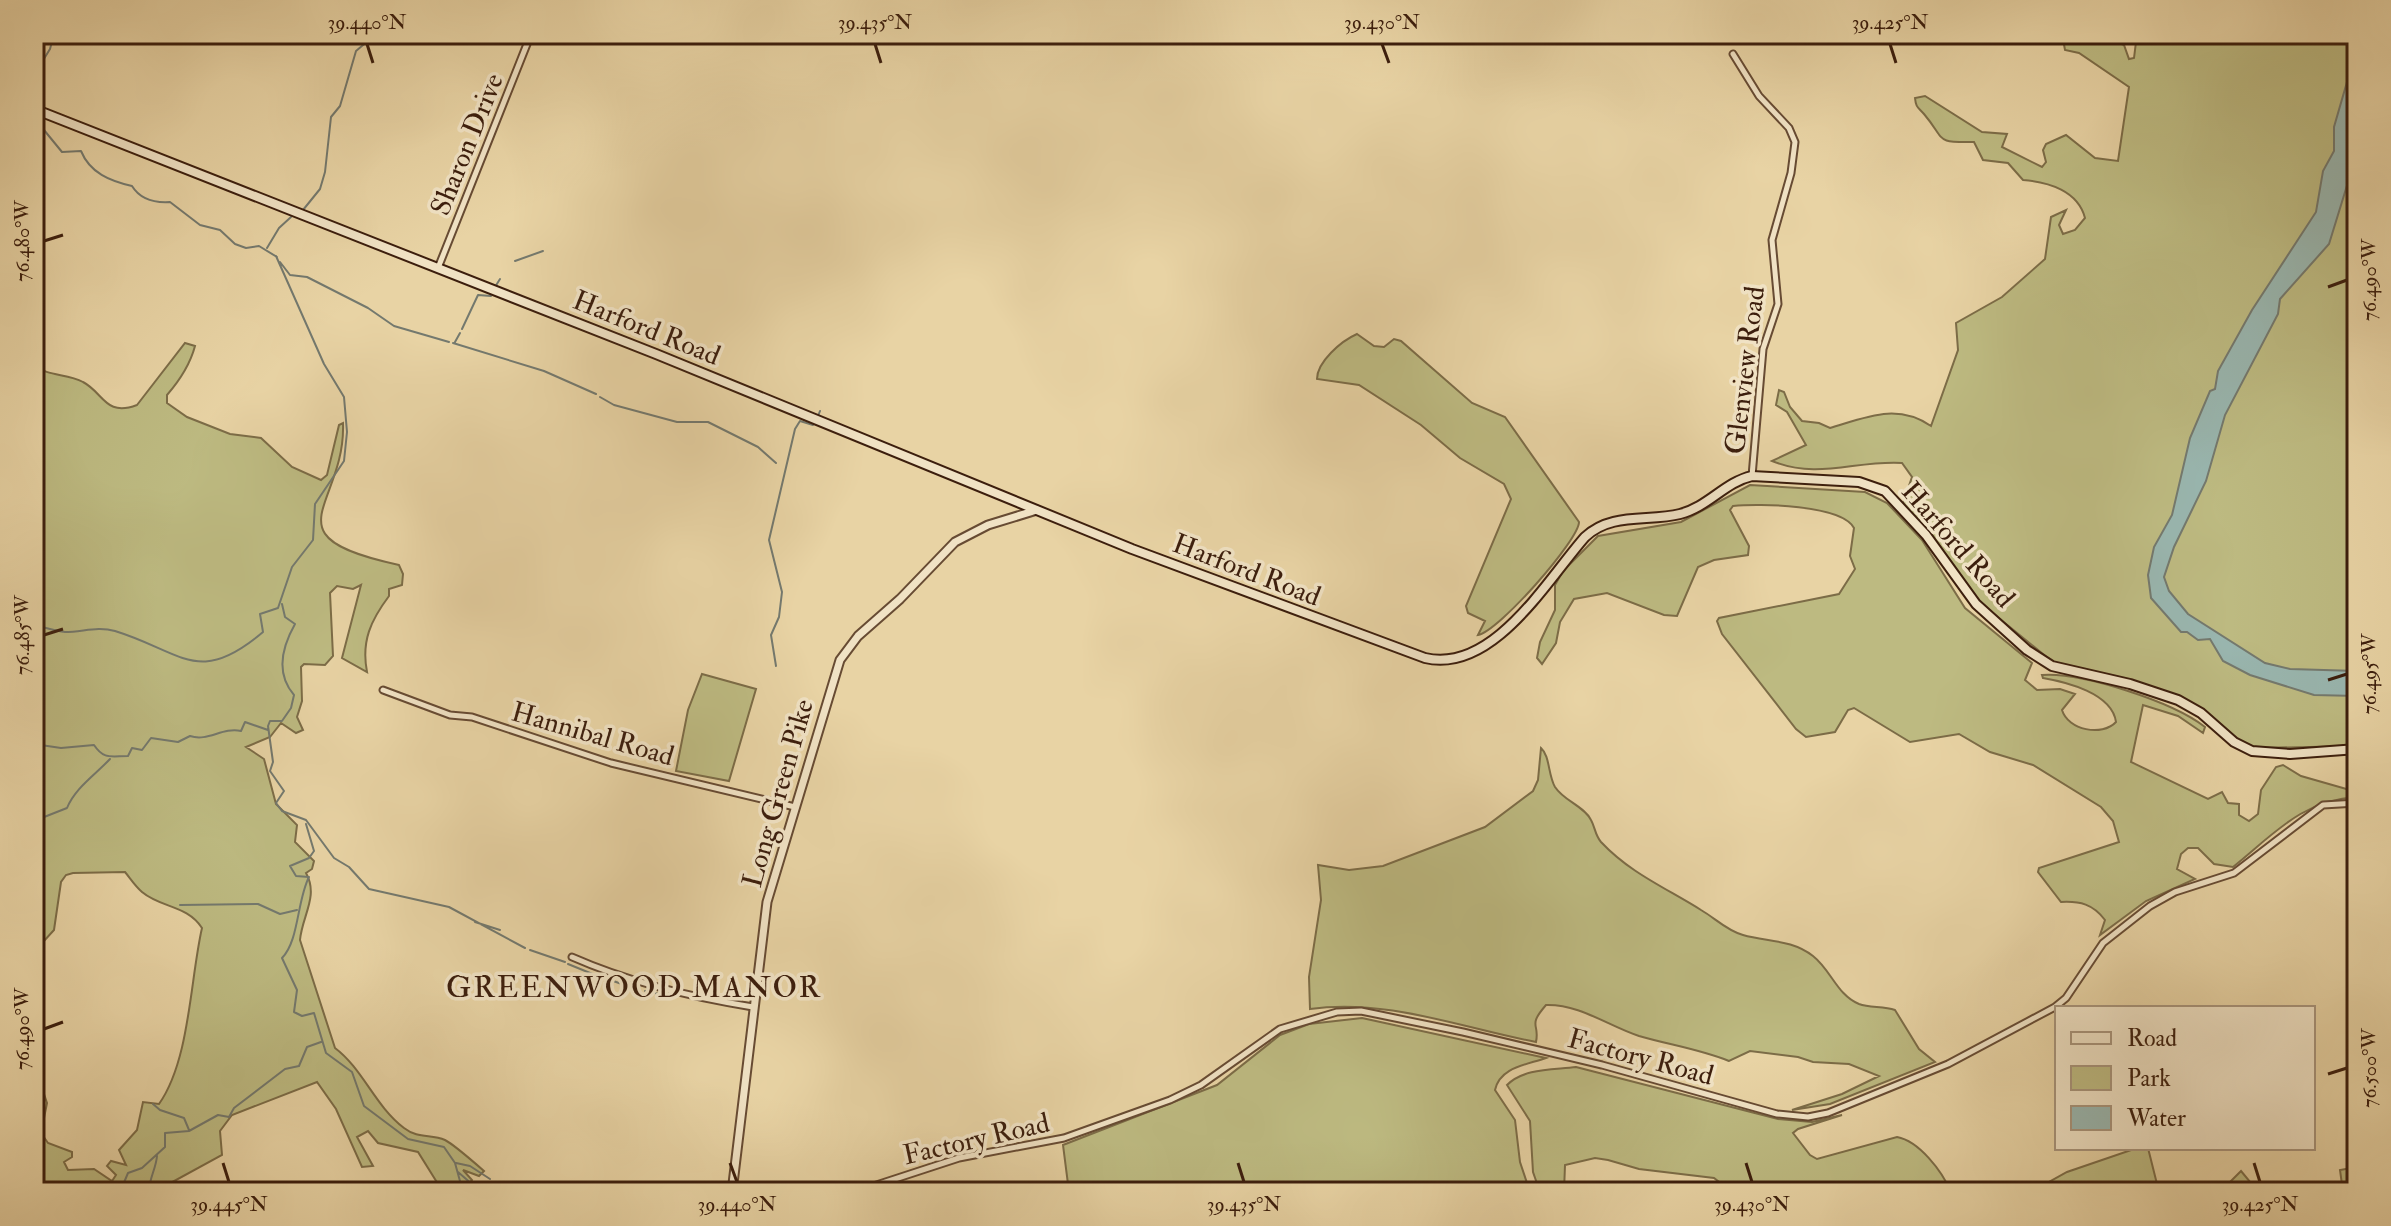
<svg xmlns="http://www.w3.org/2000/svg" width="2391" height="1226" font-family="'IM FELL Double Pica',serif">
<rect width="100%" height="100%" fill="#e8d3a4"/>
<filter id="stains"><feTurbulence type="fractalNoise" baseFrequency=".0025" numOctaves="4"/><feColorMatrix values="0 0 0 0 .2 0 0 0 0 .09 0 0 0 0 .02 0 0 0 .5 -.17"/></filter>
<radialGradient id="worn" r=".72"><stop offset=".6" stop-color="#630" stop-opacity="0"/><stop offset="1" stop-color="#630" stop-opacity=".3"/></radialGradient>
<!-- green -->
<path fill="#bdba81" stroke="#7c6c47" stroke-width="2" d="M 2062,34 L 2099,34 L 2124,45 L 2129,59 L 2134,58 L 2137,34 L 2357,34 L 2357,746 L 2256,748 L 2240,741 L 2200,708 L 2166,692 L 2054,663 L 1978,601 L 1903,503 L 1912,477 L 1902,463 C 1855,460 1819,480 1772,461 L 1806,445 L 1787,412 L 1776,405 L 1779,390 L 1784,392 L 1790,407 L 1802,421 L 1819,423 L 1830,428 C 1867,417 1897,403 1931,426 L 1958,350 L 1956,323 L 2002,297 L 2045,259 L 2051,217 L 2066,210 L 2059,225 L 2063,234 L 2075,230 L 2085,218 C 2078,191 2049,182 2023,180 L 2008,163 L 1983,160 L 1974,142 C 1934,143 1946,140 1924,114 C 1918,107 1916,108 1915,98 L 1925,96 L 1982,132 L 2007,134 L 2002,147 L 2042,167 L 2046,162 L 2043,150 L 2046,144 L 2066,135 L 2095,158 L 2118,161 L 2129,87 L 2079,53 L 2065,50 Z
M 1357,334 L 1374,346 L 1384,347 L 1394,339 L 1401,341 L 1472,403 L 1505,417 L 1579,522 C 1579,540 1499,631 1478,635 L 1485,621 L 1468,613 L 1466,606 L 1511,499 L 1504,484 L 1460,458 L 1421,425 L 1359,385 L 1317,379 C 1317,362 1341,341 1357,334 Z
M 185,343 L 195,346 C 190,365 180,380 167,395 L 167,403 L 187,417 L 230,434 L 261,438 L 292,467 L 321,480 L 327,475 L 339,425 L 343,423 C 346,507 264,536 399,565 L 403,574 L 402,585 L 389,589 L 389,596 C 371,620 361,641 367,672 L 342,658 L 361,585 L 353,589 L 337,586 L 330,593 L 333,656 L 325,665 L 304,664 L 301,667 L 302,701 L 297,717 L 303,730 L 296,733 L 281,723 L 270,737 L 246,747 L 264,759 L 276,804 L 297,825 L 295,842 L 314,861 L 312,869 L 306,873 C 319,896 302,916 300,940 L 335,1048 C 363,1069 375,1106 404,1128 C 418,1139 431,1134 445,1140 C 453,1144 476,1164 484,1171 L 479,1176 L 463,1170 L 472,1180 L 467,1186 L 468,1192 L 443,1192 L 418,1152 L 378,1143 L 368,1131 L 357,1137 L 373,1166 L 362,1167 L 336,1109 L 317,1082 L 232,1115 L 220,1131 L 222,1155 L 165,1186 L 163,1192 L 34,1192 L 34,1102 L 43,1091 L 47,1103 L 41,1133 L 48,1143 L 72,1152 L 72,1157 L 64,1162 L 68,1170 L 94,1169 L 112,1181 L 116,1175 L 107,1166 L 111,1161 L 126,1165 L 119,1150 L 137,1130 L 143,1102 L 159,1104 C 190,1060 190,980 202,928 C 187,905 161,908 142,892 C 135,886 130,878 125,872 L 73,873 L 66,875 L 61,882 L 54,930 L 34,952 L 34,365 C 48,377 67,373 83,382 C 104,393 105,417 137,405 Z
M 1750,485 L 1865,492 L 1887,503 L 1922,540 L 1965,608 L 2032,663 L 2025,680 L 2037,690 L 2060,689 L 2075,694 L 2062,710 C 2068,730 2102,737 2116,722 C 2112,693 2066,682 2043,678 L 2042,675 C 2082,672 2173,702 2205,727 L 2203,733 L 2178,716 L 2143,705 L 2131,762 L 2208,799 L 2222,792 L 2228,803 L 2239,804 L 2239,815 L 2249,821 L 2258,814 L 2261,790 L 2276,767 L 2283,765 L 2301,776 L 2357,792 L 2357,797 C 2302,800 2274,834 2233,867 L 2214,864 L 2198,848 L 2188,848 L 2181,854 L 2177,869 L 2195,879 L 2146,901 L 2100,935 L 2105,920 C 2093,904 2080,901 2061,902 L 2038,872 L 2039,868 L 2119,842 L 2113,821 L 2101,807 L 2033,765 L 1990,752 L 1959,734 L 1910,742 L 1854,708 L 1848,710 L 1835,732 L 1806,737 L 1796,729 L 1722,634 L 1717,621 L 1719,618 L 1839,594 L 1855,569 L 1850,556 L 1854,528 C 1842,505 1759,503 1733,506 L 1730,510 L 1749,546 L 1748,555 L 1714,560 L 1698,567 L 1677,616 L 1664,615 L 1607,593 L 1574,599 L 1560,622 L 1556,643 L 1542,664 L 1537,658 L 1540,642 L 1555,610 L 1555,585 L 1563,571 L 1598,536 L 1681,522 Z
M 702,674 L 756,689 L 729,781 L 676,771 L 688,710 Z
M 1541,748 C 1550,756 1548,775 1555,787 C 1564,801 1584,806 1591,820 C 1595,827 1595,835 1601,842 C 1630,873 1666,888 1701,910 C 1715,918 1727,931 1743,935 C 1767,942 1791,939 1813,956 C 1831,970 1837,995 1859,1004 C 1870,1008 1883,1006 1895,1010 L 1919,1049 L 1935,1062 L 1830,1104 L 1792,1110 L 1842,1094 L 1879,1076 L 1849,1064 L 1813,1062 L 1798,1057 L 1750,1051 L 1729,1061 C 1699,1049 1670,1045 1639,1036 C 1608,1026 1580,1004 1546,1005 C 1527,1027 1540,1023 1536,1042 C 1462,1028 1386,998 1310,1009 L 1309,977 L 1321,900 L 1318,865 L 1349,870 L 1383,866 L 1485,827 L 1533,791 L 1538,780 Z
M 1362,1018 L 1546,1058 C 1526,1065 1500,1067 1495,1090 L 1515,1120 L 1520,1162 L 1530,1192 L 1069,1192 L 1063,1145 L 1217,1085 L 1280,1035 L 1309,1024 Z
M 1576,1067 L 1778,1119 L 1812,1122 L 1842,1115 L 1798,1129 L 1793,1133 L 1810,1155 L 1817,1159 L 1897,1137 C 1919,1141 1942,1171 1951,1192 L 1732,1192 L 1714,1178 L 1639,1169 L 1608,1160 L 1595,1158 L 1565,1165 L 1564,1192 L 1540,1192 L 1533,1172 L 1530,1121 L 1507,1085 C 1524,1068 1553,1070 1576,1067 Z
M 2137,1148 L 2148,1148 L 2159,1192 L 2031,1192 L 2067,1172 Z
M 2357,1167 L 2357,1192 L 2343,1192 L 2340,1170 Z
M 2241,1171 L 2251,1183 L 2250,1192 L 2190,1192 L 2226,1186 Z"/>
<!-- water -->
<path fill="#99b6af" stroke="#74796e" stroke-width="2" d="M 2348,34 L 2357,34 L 2357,148 L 2353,166 L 2329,244 L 2280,299 L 2278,314 L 2225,415 L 2206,481 L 2174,547 L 2164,577 L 2169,591 L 2188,614 L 2265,663 L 2290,669 L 2357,671 L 2357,696 L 2314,695 L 2250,675 L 2223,661 L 2210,639 L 2198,640 L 2187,632 L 2181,632 L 2151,598 L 2148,575 L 2154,547 L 2172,515 L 2190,438 L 2210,391 L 2215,389 L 2218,371 L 2252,310 L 2316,212 L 2323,171 L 2334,151 L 2334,127 L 2347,82 L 2352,48 Z"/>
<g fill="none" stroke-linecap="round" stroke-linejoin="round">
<!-- stream -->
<path stroke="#74796e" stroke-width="2" d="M 34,75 L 50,49 L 54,34
M 34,128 L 44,130 L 62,152 L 81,151 C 90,173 110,181 132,186 C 140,199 155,203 170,202 L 200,225 L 220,230 L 235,244 L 246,248 L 259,246 L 277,257
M 303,210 L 320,189 L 325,172 L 331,117 L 340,106 L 356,51 L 376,34
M 267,248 L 279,228 L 291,217
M 515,261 L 543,251
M 280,262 L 290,275 L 307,277 L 368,308 L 394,326 L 449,342
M 495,287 L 500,279
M 462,329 L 478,295 L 491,296
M 455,342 L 460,333
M 453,343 L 544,371 L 596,394
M 600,397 L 614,405 L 677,422 L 708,422 L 758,447 L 776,463
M 818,416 L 820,411
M 282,604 L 285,617 L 295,624 C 282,647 275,673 294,695 L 291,708 L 282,721 L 270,721 L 268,726 L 273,762 L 270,771 L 284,791 L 276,803 L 282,811 L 306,820 L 334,858 L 349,867 L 369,889 L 449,907 L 525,948
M 34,625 C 44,627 55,631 65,632 C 83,632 97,626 115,631 C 183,652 198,687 263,632 L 260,614 L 278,608 L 292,567 L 313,540 L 315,504 L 344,461 L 347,432 L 344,397 L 324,364 L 276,256
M 776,666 L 771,635 L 779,617 L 782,592 L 769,540 L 795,429 L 800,421 L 813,425
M 34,744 L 61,748 L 94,745 C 104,760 111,756 128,756 L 132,748 L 142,750 L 151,738 L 178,742 L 190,736 C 208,742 222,727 241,731 L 245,722 L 268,730
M 34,821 L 67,808 C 75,788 95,775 110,759
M 306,824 L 314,851 L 309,858 L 290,866 L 296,876 L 309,877 C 297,900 299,941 282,958 L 297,990 L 294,1012 L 302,1016 L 314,1013 L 326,1053 L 352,1072 L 364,1106 L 408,1139 L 444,1147 L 455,1163 L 463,1192
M 180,905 L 258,904 L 280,914 L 297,910
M 475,922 L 500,930
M 530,950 L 565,962
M 568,964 L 595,975
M 599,976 L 636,989
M 645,991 L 673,997
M 153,1104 L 160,1110 L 184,1118 L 189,1130
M 456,1163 L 470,1166 L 490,1179
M 458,1172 L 481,1192
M 120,1192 L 128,1173 L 142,1168 L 165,1147 L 165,1133 L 189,1131 L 218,1115 L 229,1117 L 234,1108 L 285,1069 L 299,1066 L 307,1047 L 321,1042
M 149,1192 C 149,1178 156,1169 157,1156"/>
<defs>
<path id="minor" d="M 1733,54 L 1759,96 L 1789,128 L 1795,142 L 1791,173 L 1772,240 L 1778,304 L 1763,349 L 1752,476
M 438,268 L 531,34
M 383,690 L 450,715 L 472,717 L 611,763 L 795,807
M 572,957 C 631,983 690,997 753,1007
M 855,1192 L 959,1158 L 1064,1138 L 1170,1100 L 1201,1085 L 1280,1029 L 1337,1012 L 1361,1011 L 1463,1032 L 1602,1065 L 1777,1114 L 1808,1117 L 1828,1113 L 1948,1064 L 2055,1007 L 2066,998 L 2103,943 L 2150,906 L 2175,892 L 2234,873 L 2323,805 L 2357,803"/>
<path id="tertiary" d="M 732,1192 L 767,902 L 840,660 L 858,636 L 900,599 L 955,542 L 988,525 L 1037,510"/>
<path id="secondary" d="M 34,109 L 656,354 L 1132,549 L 1425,658 C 1493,674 1547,580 1585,537 C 1611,512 1648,522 1680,514 C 1708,507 1725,482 1752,476 L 1859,482 L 1885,491 L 1926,535 L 1976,604 L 2027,650 L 2052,666 L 2130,684 L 2178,700 L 2201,713 L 2234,742 L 2252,751 L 2290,754 L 2357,749"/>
</defs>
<!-- minor casing -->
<use href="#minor" stroke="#674b33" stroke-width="9"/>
<!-- tertiary casing -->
<use href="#tertiary" stroke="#674b33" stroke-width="11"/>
<!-- secondary casing -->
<use href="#secondary" stroke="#3c1e0d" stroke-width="12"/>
<!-- minor -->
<use href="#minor" stroke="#f0e2c4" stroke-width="5"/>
<!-- tertiary -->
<use href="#tertiary" stroke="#f0e2c4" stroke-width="7"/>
<!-- secondary -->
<use href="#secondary" stroke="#f0e2c4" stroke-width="8"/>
</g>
<!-- ticks -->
<path fill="none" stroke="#3c1e0d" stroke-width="3" d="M 367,44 L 373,63M 875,44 L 881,63M 1382,44 L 1389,63M 1890,44 L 1896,63M 44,241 L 63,235M 2328,287 L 2347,280M 44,635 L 63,629M 2328,680 L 2347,674M 44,1029 L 63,1022M 2328,1074 L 2347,1068M 223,1163 L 229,1182M 730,1163 L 737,1182M 1238,1163 L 1244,1182M 1746,1163 L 1752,1182M 2254,1163 L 2260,1182"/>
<g text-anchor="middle" stroke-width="7" stroke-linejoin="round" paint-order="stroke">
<!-- street labels -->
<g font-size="28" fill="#3c1e0d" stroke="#f0e2c4">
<text transform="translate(466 144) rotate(-68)" y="10">Sharon Drive</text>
<text transform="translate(647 327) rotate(22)" y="10">Harford Road</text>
<text transform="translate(1744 370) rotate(-83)" y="10">Glenview Road</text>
<text transform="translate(1959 544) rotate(49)" y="10">Harford Road</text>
<text transform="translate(1247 569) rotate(21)" y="10">Harford Road</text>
<text transform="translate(593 733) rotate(16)" y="10">Hannibal Road</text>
<text transform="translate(777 793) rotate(-74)" y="10">Long Green Pike</text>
<text transform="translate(1641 1056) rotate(15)" y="10">Factory Road</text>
<text transform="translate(976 1138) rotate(-13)" y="10">Factory Road</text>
</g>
<!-- neighbourhood labels -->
<g font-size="30" letter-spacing="2" fill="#3c1e0d" stroke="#f0e2c4">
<text x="634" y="997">GREENWOOD MANOR</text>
</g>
</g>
<!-- margin -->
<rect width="2391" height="1226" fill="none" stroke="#e8d3a4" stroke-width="88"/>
<!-- legend -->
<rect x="2055" y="1006" width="260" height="144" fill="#f0e2c4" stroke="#a8947b" stroke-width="2"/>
<rect x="2071" y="1032" width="40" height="12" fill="#f0e2c4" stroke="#a8947b" stroke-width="2"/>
<text x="2127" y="1046" font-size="24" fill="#3c1e0d">Road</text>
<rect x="2071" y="1066" width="40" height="24" fill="#bdba81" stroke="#a8947b" stroke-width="2"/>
<text x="2127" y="1086" font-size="24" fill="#3c1e0d">Park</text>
<rect x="2071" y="1106" width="40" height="24" fill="#99b6af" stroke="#a8947b" stroke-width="2"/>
<text x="2127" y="1126" font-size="24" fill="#3c1e0d">Water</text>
<rect x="44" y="44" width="2303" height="1138" fill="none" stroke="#3c1e0d" stroke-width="3"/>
<g font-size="20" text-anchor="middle" fill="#3c1e0d">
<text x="367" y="29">39.440°N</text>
<text x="875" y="29">39.435°N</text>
<text x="1382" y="29">39.430°N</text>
<text x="1890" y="29">39.425°N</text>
<text transform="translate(22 241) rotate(-90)" y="7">76.480°W</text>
<text transform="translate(2369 280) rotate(-90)" y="7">76.490°W</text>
<text transform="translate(22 635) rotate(-90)" y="7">76.485°W</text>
<text transform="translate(2369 674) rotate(-90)" y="7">76.495°W</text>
<text transform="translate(22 1029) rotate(-90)" y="7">76.490°W</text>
<text transform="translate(2369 1068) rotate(-90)" y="7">76.500°W</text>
<text x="229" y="1211">39.445°N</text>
<text x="737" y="1211">39.440°N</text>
<text x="1244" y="1211">39.435°N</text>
<text x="1752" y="1211">39.430°N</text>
<text x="2260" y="1211">39.425°N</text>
</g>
<rect width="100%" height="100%" filter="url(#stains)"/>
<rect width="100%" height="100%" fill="url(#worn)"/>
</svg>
